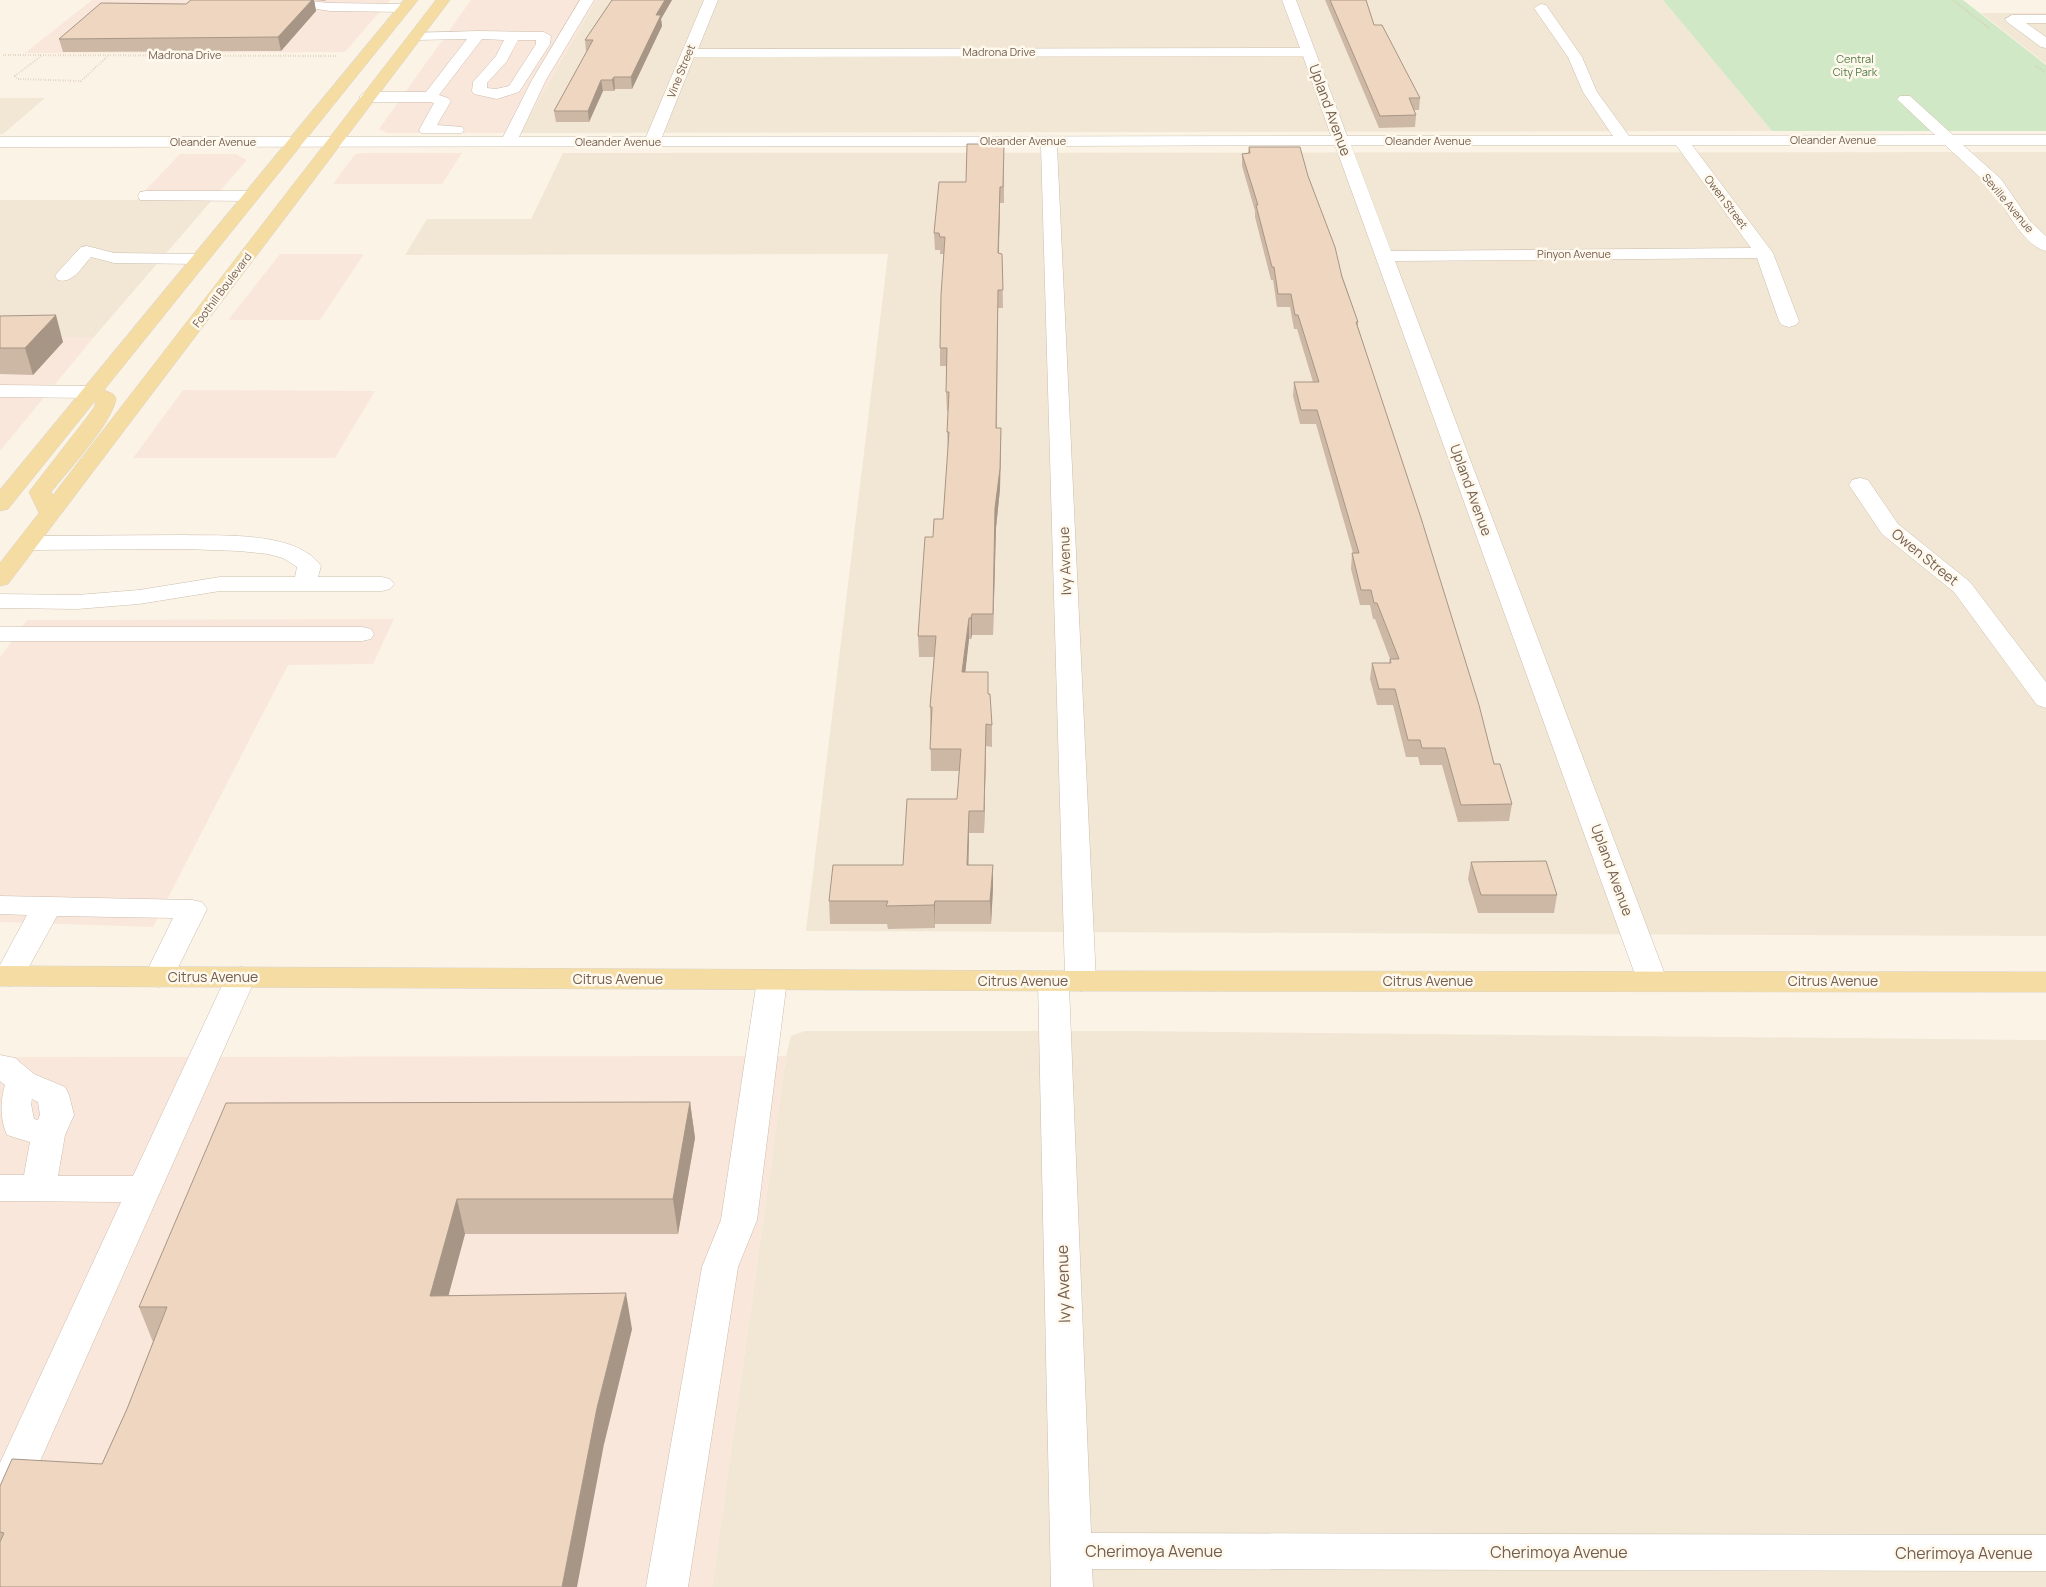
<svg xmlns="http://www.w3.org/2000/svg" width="2046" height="1587" font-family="Manrope,sans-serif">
<rect width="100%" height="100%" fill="#fbf4e6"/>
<!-- residential -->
<path fill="#f2e7d5" d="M 596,0 L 1663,0 L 1772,131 L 520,133 Z
M 1981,13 L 2046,13 L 2046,64 Z
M 0,98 L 45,98 L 3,134 L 0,134 Z
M 2046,152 L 2046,936 L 806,931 L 888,254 L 405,255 L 427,219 L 531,219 L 563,153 Z
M 0,200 L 212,200 L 94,337 L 0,337 Z
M 805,1031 L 1129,1031 L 2046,1040 L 2046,1587 L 712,1587 L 786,1056 L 791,1036 Z"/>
<!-- commercial -->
<path fill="#fae7db" d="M 92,0 L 390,0 L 345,52 L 25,53 Z
M 471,0 L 596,0 L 520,133 L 387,133 L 379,129 Z
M 365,153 L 462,153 L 442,184 L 333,184 L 355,154 Z
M 180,154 L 236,154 L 247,160 L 212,200 L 136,200 Z
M 280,254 L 364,254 L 320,320 L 228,320 Z
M 0,337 L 94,337 L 0,451 Z
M 183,390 L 375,391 L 335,458 L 133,458 Z
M 394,619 L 373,664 L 288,665 L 153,927 L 0,922 L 0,657 L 27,620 Z
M 786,1056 L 712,1587 L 0,1587 L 0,1057 Z"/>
<!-- green -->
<path fill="#d1e8c6" d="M 1663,0 L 1963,0 L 2046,65 L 2046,131 L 1772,131 Z"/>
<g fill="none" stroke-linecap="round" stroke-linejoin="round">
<defs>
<path id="minor" d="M 297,0 L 330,3 L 405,4 L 412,8 L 405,12 L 330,11 L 297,6 L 295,3 Z
M 580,0 L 594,0 L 546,80 L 519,137 L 646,137 L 704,0 L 718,0 L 698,49 L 1300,48 L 1282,0 L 1296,0 L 1347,136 L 1613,136 L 1583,92 L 1568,57 L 1534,8 L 1541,4 L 1546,5 L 1582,57 L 1597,92 L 1629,136 L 1935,135 L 1900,102 L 1897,99 L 1900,96 L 1910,96 L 1953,135 L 2046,135 L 2046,145 L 1963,145 L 2001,179 L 2030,221 L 2046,236 L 2046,251 C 2021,245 2004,203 1988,185 C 1974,171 1959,158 1945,145 L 1692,145 L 1773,253 L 1799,321 L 1796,325 L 1789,327 L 1782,325 L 1779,321 L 1757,258 L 1395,261 L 1667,980 L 1663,987 L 1652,990 L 1641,987 L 1637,980 L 1335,145 L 1057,146 L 1096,981 L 1092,988 L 1081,991 L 1070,988 L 1069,986 L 1091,1533 L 2046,1535 L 2046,1571 L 1092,1569 L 1093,1587 L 1051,1587 L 1038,981 L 1042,974 L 1053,971 L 1064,974 L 1065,976 L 1041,146 L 0,147 L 0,137 L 503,137 L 532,80 ZM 1303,56 L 1331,136 L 662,137 L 694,57 ZM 1351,145 L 1676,145 L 1751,248 L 1391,251 Z
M 2012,15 L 2046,15 L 2046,23 L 2026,23 L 2046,37 L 2046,48 L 2041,47 L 2007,22 L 2005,19 Z
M 478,31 L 544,32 L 551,36 L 550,44 L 519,92 L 497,99 L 474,94 L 472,91 L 473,82 L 496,56 L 504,40 L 482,39 L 439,95 L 448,98 L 451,101 L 437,125 L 462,127 L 464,130 L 462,133 L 421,133 L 419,130 L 434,103 L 429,102 L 367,102 L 362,100 L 359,97 L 362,94 L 367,92 L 426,92 L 467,39 L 416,40 L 411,39 L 409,36 L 411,33 ZM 518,40 L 536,40 L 536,44 L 509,86 L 496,89 L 487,88 L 487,83 L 507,61 Z
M 146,191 L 251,191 L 257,192 L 259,196 L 257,200 L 251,201 L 140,200 L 138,196 L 140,192 Z
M 87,246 L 114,253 L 200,254 L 206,255 L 209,259 L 206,263 L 200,264 L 114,263 L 91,257 C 81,268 73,284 58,280 L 55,276 L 58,272 L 81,247 Z
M 0,385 L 91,386 L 98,388 L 101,392 L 98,396 L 91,398 L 0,397 Z
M 1860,478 L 1868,480 L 1898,524 L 1970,582 L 2046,682 L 2046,708 L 2037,705 L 1954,592 L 1882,534 L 1849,485 L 1852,480 Z
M 185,535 C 223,536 297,531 321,566 L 318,577 L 382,577 L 390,579 L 394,584 L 390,589 L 382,591 L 220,591 L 139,604 L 77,609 L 0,608 L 0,594 L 77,595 L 139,590 L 220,577 L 295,577 L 297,567 L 283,558 L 268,554 L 239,551 L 185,549 L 28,550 L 20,548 L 16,543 L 20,538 L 28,536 Z
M 0,627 L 362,627 L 371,629 L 374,634 L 371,639 L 362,641 L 0,641 Z
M 0,896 L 192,900 L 202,902 L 207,909 L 170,984 L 159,987 L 148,984 L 144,977 L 173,918 L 57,916 L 20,983 L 9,986 L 0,984 L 0,965 L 27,915 L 0,914 Z
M 241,967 L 252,970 L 256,977 L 20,1506 L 14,1518 L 0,1523 L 0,1463 L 121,1202 L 0,1201 L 0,1175 L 24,1175 L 30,1142 L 7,1135 C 0,1119 0,1102 5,1085 L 0,1081 L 0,1055 L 15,1058 L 34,1074 L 65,1087 L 69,1095 L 74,1115 L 65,1135 L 58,1176 L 133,1176 L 226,977 L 230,970 ZM 32,1099 L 38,1102 L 40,1115 L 38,1120 L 34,1119 L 31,1104 Z
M 772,970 L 783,973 L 787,980 L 757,1220 L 738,1267 L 688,1587 L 646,1587 L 702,1267 L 721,1220 L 757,980 L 761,973 Z"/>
<path id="major" d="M 404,0 L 418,0 L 104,390 L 113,394 L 116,398 C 114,421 67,472 51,492 L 53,495 L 436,0 L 450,0 L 8,584 L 0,586 L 0,563 L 39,513 L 29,492 L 88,416 L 95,406 L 95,401 L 8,509 L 0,511 L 0,490 Z
M 0,966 L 1081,971 L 2046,972 L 2046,992 L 1081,991 L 0,986 Z"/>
</defs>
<!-- minor casing -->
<use href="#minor" stroke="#ccbdad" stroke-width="1"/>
<!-- major casing -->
<use href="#major" stroke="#d8d2cd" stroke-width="1"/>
<!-- path -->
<path stroke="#d3b9a3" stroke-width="2" stroke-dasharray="0.5 2" stroke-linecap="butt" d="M 1953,0 L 1990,29
M 3,55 L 336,56
M 41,56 L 15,76 L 17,79 L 81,81 L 109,55
M 2036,66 L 2046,73"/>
<!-- minor -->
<use href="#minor" fill="#fff" fill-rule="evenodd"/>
<!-- major -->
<use href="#major" fill="#f5dca3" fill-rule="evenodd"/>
</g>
<!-- wall -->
<path fill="#cdb8a5" d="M 191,0 L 326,0 L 325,1 L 314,0 L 316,11 L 281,51 L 63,52 L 59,39 L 186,4 Z
M 612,0 L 672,0 L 661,19 L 662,26 L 632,89 L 615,89 L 614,91 L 603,91 L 589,122 L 556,122 L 554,111 L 587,51 L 586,51 L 585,40 Z
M 1325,0 L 1366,0 L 1374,25 L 1420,98 L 1419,110 L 1414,110 L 1416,115 L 1415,127 L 1379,128 Z
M 1249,147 L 1308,176 L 1358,322 L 1358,327 L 1494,764 L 1512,804 L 1509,821 L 1458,822 L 1442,765 L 1420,765 L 1418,757 L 1406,757 L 1393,705 L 1377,705 L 1370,679 L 1372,663 L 1389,663 L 1390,659 L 1375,619 L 1373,619 L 1370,605 L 1360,605 L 1351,569 L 1352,553 L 1353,553 L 1316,424 L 1300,424 L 1293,396 L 1294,382 L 1313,382 L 1297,329 L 1294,329 L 1290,307 L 1277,307 L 1273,280 L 1271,280 L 1255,217 L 1255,211 L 1242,166 L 1242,154 L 1248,153 Z
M 1004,160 L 1004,203 L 1000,203 L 999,253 L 1002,254 L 1003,308 L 998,308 L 997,428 L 1001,428 L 1001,447 L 1000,489 L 996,528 L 993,635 L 972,635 L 971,639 L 969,639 L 965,672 L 988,694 L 992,725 L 992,747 L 986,746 L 984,833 L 969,833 L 968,865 L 993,888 L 991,924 L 935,924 L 935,928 L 888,929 L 887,924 L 830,924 L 829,901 L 903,865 L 957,799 L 959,771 L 931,771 L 930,707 L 934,657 L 919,657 L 918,636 L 933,537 L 943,519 L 948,451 L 947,432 L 948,411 L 947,411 L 946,392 L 947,366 L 940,366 L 940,348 L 944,254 L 940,254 L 940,250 L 935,250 L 934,233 L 966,182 Z
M 0,316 L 63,342 L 33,375 L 0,374 Z
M 1471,862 L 1557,895 L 1554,913 L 1478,913 L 1468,879 Z
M 690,1102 L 695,1138 L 678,1234 L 465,1234 L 448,1295 L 632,1329 L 604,1444 L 0,1587 L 0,1486 L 102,1464 L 127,1409 L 153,1342 L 139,1307 Z"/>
<!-- shaded-wall -->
<path fill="#a79686" d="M 312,0 L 314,0 L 316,11 L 281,51 L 278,37 Z
M 665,0 L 672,0 L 661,19 L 662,26 L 632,89 L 631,77 L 656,15 Z
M 614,77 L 615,89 L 614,91 L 612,80 Z
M 601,80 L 603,91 L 589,122 L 588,111 Z
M 1000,187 L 1000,203 L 998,271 L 998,253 Z
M 56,315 L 63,342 L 33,375 L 25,348 Z
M 1001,428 L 1000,489 L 996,528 L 993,635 L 995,508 Z
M 972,614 L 972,635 L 971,639 L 971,618 Z
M 969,618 L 969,639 L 963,693 L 962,672 Z
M 986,724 L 986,746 L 984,833 L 984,811 Z
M 969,811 L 969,833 L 968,888 L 967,865 Z
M 993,865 L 993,888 L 991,924 L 990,901 Z
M 935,901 L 935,928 L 934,905 Z
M 690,1102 L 695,1138 L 678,1234 L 673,1199 Z
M 457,1199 L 465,1234 L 439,1331 L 430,1296 Z
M 626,1293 L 632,1329 L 604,1444 L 577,1587 L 562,1587 L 597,1408 Z"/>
<!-- building -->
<path fill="#eed6c0" stroke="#a79686" d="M 191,0 L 312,0 L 278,37 L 59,39 L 101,3 L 186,4 Z
M 612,0 L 665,0 L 656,15 L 661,15 L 631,77 L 614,77 L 612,80 L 601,80 L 588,111 L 554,111 L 593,40 L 585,40 Z
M 1330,0 L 1366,0 L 1374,25 L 1382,25 L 1420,98 L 1409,98 L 1416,115 L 1380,116 Z
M 967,144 L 1004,144 L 1003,187 L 1000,187 L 998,253 L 1002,254 L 1003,290 L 998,290 L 996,428 L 1001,428 L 1000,469 L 995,508 L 993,614 L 972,614 L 971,618 L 969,618 L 962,672 L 988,672 L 988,694 L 990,694 L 992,725 L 986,724 L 984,811 L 969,811 L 967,865 L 993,865 L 990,901 L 935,901 L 934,905 L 886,906 L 888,901 L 829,901 L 833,865 L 903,865 L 907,799 L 957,799 L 961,749 L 930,749 L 932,707 L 930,707 L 936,636 L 918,636 L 925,537 L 933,537 L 934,519 L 943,519 L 949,432 L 947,432 L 949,392 L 946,392 L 947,348 L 940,348 L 941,295 L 945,237 L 940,237 L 939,233 L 934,233 L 939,182 L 966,182 Z
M 1249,147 L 1300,147 L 1308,176 L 1335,247 L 1342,277 L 1358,322 L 1356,322 L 1421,518 L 1479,705 L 1494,764 L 1500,764 L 1512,804 L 1461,805 L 1445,748 L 1422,748 L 1420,740 L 1408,740 L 1395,689 L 1379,689 L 1372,663 L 1391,663 L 1390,659 L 1399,659 L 1377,603 L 1374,603 L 1371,590 L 1361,590 L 1352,553 L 1359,553 L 1317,410 L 1301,410 L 1294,382 L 1319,382 L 1298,315 L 1295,315 L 1291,294 L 1278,294 L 1274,267 L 1272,267 L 1256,205 L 1258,205 L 1242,154 L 1250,153 Z
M 56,315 L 25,348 L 0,348 L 0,316 Z
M 1546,861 L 1557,895 L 1481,895 L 1471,862 Z
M 690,1102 L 673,1199 L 457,1199 L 430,1296 L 626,1293 L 597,1408 L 562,1587 L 0,1587 L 0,1542 L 4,1533 L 0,1532 L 0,1486 L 12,1459 L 102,1464 L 127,1409 L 167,1307 L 139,1307 L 226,1103 Z"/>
<g text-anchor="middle" stroke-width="5" stroke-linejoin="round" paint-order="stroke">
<!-- far-street labels -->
<g font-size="11" fill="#735d4d" stroke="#fef8ed">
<text x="999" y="56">Madrona Drive</text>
<text x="185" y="59">Madrona Drive</text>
<text transform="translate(681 71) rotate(-68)" y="4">Vine Street</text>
<text x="1833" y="144">Oleander Avenue</text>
<text x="1023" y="145">Oleander Avenue</text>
<text x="1428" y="145">Oleander Avenue</text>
<text x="213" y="146">Oleander Avenue</text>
<text x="618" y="146">Oleander Avenue</text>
<text transform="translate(1726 202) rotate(53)" y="4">Owen Street</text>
<text transform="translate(2008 203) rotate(50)" y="4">Seville Avenue</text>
<text x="1574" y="258">Pinyon Avenue</text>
<text transform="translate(222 290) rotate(-53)" y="4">Foothill Boulevard</text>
</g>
<!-- far-park labels -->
<g font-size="11" fill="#547d48" stroke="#fef8ed">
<text x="1855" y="63">Central<tspan x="1855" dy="13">City Park</tspan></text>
</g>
<!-- street labels -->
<g font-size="14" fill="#735d4d" stroke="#fef8ed">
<text transform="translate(1330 110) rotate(70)" y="5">Upland Avenue</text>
<text transform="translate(1471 490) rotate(70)" y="5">Upland Avenue</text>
<text transform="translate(1925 557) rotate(39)" y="5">Owen Street</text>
<text transform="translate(1065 561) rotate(-92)" y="5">Ivy Avenue</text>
<text transform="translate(1612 870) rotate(70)" y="5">Upland Avenue</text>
<text x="213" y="982">Citrus Avenue</text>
<text x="618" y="984">Citrus Avenue</text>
<text x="1023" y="986">Citrus Avenue</text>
<text x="1428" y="986">Citrus Avenue</text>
<text x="1833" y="986">Citrus Avenue</text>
</g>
<!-- near-street labels -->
<g font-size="16" fill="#735d4d" stroke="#fef8ed">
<text transform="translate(1063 1284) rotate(-92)" y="6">Ivy Avenue</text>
<text x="1154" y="1557">Cherimoya Avenue</text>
<text x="1559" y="1558">Cherimoya Avenue</text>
<text x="1964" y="1559">Cherimoya Avenue</text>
</g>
</g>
</svg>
